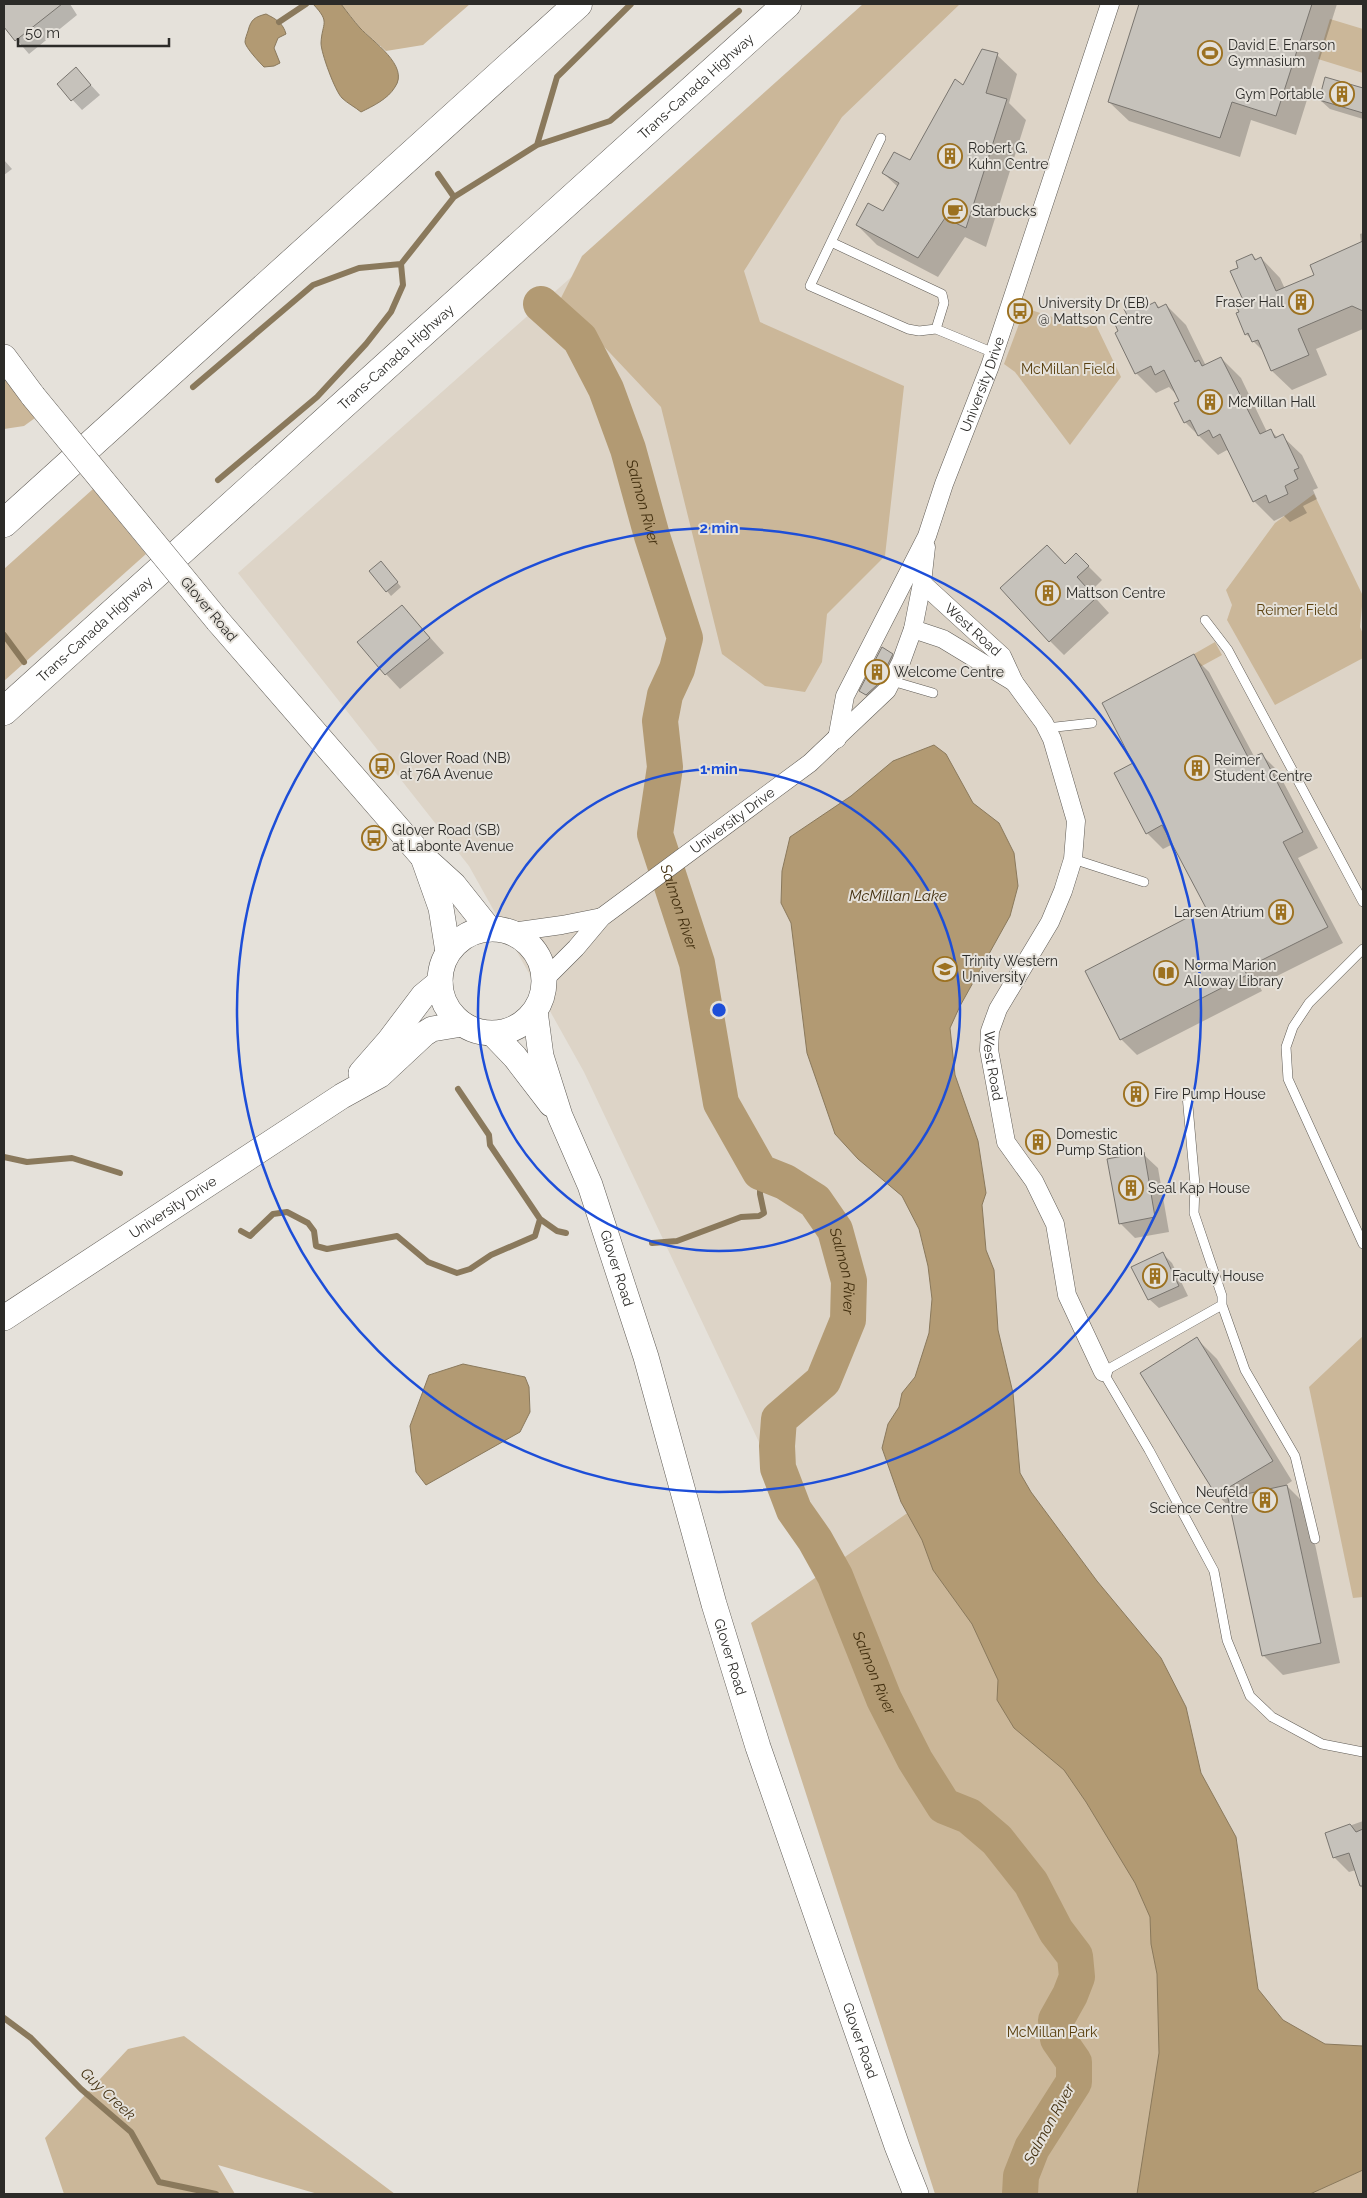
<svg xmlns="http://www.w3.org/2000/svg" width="1367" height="2198" font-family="Raleway,sans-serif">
<rect width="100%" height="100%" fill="#e5e1da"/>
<!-- built -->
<path fill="#ddd4c7" d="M 879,4 L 1363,4 L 1363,2131 L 835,1576 L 793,1514 L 584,1072 L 469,866 L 238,573 Z"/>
<!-- green -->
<path fill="#cbb799" d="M 341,4 L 470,4 L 423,45 L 386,51 L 361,29 Z
M 863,4 L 960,4 L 842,117 L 744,271 L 760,322 L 904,386 L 885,556 L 827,614 L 822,662 L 805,692 L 765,686 L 722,654 L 661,407 L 560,300 L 582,256 Z
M 1330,19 L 1363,29 L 1363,73 L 1318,59 Z
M 1025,308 L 1086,328 L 1095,323 L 1121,377 L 1070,445 L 1015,372 L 1004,364 Z
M 4,360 L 46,410 L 24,426 L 4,429 Z
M 93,489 L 146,554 L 4,681 L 4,569 Z
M 1314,494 L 1363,596 L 1360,627 L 1363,634 L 1363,658 L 1275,705 L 1227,620 L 1232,605 L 1226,590 L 1275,523 Z
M 1215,642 L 1222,655 L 1200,667 L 1194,654 Z
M 1363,1336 L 1363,1597 L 1353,1598 L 1309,1387 Z
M 950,1483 L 1279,2119 L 1363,2131 L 1363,2194 L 935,2194 L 751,1623 Z
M 184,2036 L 395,2194 L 318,2194 L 218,2165 L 235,2194 L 64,2194 L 45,2138 L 128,2049 Z"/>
<!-- water -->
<path fill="#b29a73" stroke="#8a795c" d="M 313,4 L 341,4 C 347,12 354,21 360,28 C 372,41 410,66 395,87 C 388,99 373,106 361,112 C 355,107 347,103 342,98 C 335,91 321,53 321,43 C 322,22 331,23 313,4 Z
M 266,14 C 276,19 283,23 286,34 L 278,38 L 274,48 L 280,63 L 274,66 L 264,67 C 260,63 245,47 245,42 C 245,39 247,34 248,31 C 251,19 255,17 266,14 Z
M 934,745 L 946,754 L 973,803 L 999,823 L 1014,853 L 1018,886 L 1010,916 L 960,1006 L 950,1028 L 955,1075 L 978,1141 L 986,1193 L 982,1205 L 986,1250 L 994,1270 L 998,1330 L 1013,1393 L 1020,1473 L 1031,1492 L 1097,1581 L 1161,1658 L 1186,1707 L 1201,1773 L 1236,1837 L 1258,1989 L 1283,2020 L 1325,2044 L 1363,2046 L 1363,2170 L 1310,2194 L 1137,2194 L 1159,2053 L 1157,1974 L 1151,1944 L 1150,1917 L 1135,1883 L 1086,1802 L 1064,1770 L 1014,1728 L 997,1700 L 998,1680 L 972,1624 L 933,1570 L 922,1540 L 901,1502 L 882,1448 L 888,1424 L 899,1407 L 902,1393 L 915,1377 L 929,1333 L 932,1299 L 928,1266 L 919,1229 L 902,1196 L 858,1159 L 835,1134 L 807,1053 L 791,923 L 781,903 L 782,871 L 790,837 L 851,796 L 893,761 Z
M 463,1364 L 525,1377 L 529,1387 L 530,1412 L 520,1432 L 426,1485 L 416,1472 L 410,1426 L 429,1375 Z"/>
<!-- shadow -->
<path fill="#0003" d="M 4,4 L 70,4 L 77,15 L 29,54 L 4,25 Z
M 1141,4 L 1337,4 L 1296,135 L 1251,120 L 1240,157 L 1129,121 L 1109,102 Z
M 997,55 L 1017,74 L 1009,103 L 1026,120 L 986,247 L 965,237 L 938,277 L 877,245 L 857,225 L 883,213 L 898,187 L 883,173 L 910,162 L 963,86 Z
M 76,69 L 100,95 L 82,110 L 58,84 Z
M 1326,79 L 1363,89 L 1363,119 L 1330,109 L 1320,100 Z
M 4,160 L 12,169 L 4,175 Z
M 1363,233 L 1363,329 L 1316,349 L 1327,375 L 1292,390 L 1272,371 L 1265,353 L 1246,334 L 1241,312 L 1244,301 L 1240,268 L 1252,255 L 1257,260 L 1261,258 L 1280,278 L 1285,289 L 1316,276 L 1361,243 L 1360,234 Z
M 1141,302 L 1147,307 L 1155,303 L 1160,308 L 1166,305 L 1186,325 L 1206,366 L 1221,358 L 1241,378 L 1267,432 L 1270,430 L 1278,438 L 1282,436 L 1302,455 L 1318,488 L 1313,490 L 1317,499 L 1303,506 L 1307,513 L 1290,522 L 1284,516 L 1274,521 L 1254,501 L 1231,455 L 1227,450 L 1218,455 L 1185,422 L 1181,401 L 1176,394 L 1169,387 L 1156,393 L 1136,373 L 1129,316 Z
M 1076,554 L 1102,580 L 1090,592 L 1109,613 L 1064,655 L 1050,641 L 1065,566 Z
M 385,567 L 401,587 L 391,596 L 387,591 Z
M 402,606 L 444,653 L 400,689 L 386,674 Z
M 892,655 L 902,664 L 871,700 L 861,691 Z
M 1193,656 L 1209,672 L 1255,758 L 1261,754 L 1277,770 L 1318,848 L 1298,858 L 1343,943 L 1259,985 L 1262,991 L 1137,1055 L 1121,1039 L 1208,909 L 1173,844 L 1163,849 L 1147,833 L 1135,763 Z
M 1143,1154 L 1158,1168 L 1169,1232 L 1135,1238 L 1120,1223 Z
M 1162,1253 L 1172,1263 L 1188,1296 L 1159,1308 L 1149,1299 Z
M 1197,1339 L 1217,1359 L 1292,1481 L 1286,1485 L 1307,1506 L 1340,1663 L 1283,1675 L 1263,1655 L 1232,1509 L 1217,1495 L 1142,1373 Z
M 1363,1821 L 1363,1891 L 1356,1870 L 1349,1872 L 1334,1857 L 1327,1834 Z"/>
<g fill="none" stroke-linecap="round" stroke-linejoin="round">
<!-- stream -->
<path stroke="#8a795c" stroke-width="6" d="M 279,22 L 306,4
M 537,145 L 557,77 L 631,4
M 438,174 L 454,197
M 193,387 L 313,285 L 359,268 L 401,264
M 218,480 L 317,397 L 366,344 L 391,312 L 403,285 L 401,264 L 454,197 L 537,145 L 610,121 L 739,11
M 4,635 L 24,662
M 458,1089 L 489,1135 L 490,1145 L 540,1219
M 4,1157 L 27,1162 L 72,1158 L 120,1173
M 241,1231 L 250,1236 L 273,1214 L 287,1212 L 308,1223 L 314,1231 L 316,1246 L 327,1249 L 397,1236 L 428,1262 L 457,1273 L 470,1269 L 491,1255 L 535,1236 L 540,1219 L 557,1231 L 566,1233
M 652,1243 L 677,1241 L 741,1217 L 759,1216 L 764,1213 L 760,1194 L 760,1172
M 4,2018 L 31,2038 L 81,2089 L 131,2132 L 159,2182 L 216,2194"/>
<!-- river -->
<path stroke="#b29a73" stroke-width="36" id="s1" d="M 541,304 L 580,339 L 606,389 L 628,449 L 652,536 L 685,638 L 677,669 L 665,695 L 660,721 L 665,767 L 655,834 L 697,963 L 721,1103 L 760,1172 L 785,1182 L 815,1201 L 835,1230 L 849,1281 L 848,1320 L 823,1381 L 779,1419 L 777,1446 L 778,1468 L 794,1510 L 815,1540 L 835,1576 L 884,1699 L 915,1760 L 944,1806 L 969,1816 L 997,1840 L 1031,1883 L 1056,1931 L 1075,1956 L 1077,1977 L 1070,1995 L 1056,2020 L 1058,2039 L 1074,2062 L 1074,2082 L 1032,2148 L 1021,2176 L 1020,2194"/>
</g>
<!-- building -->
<path fill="#c6c2bb" stroke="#79756f" d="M 4,4 L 62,4 L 15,41 L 4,27 Z
M 1139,4 L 1312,4 L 1276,116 L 1232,102 L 1220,138 L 1108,102 Z
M 982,49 L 998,53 L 986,93 L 1007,99 L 966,228 L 945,218 L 918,258 L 856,225 L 868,203 L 883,211 L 899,183 L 882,173 L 894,152 L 910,160 L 955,79 L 963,85 Z
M 76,67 L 91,85 L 71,101 L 57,84 Z
M 1325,77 L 1363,88 L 1363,113 L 1319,100 Z
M 1363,241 L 1363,311 L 1352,306 L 1298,329 L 1309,355 L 1271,371 L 1258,340 L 1252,342 L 1248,333 L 1245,335 L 1236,313 L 1239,312 L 1235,303 L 1243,300 L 1230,271 L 1238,268 L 1236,261 L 1252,254 L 1255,260 L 1261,257 L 1276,291 L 1314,275 L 1310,265 Z
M 1142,300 L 1145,307 L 1155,302 L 1158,308 L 1166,304 L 1195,362 L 1199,360 L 1202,366 L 1221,357 L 1260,434 L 1271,429 L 1275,438 L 1283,434 L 1299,468 L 1294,470 L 1298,479 L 1285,486 L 1288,494 L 1269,503 L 1266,495 L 1253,502 L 1220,434 L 1213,438 L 1209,430 L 1198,436 L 1190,420 L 1184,423 L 1174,403 L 1179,401 L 1164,370 L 1155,375 L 1151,366 L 1135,374 L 1115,333 L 1118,331 L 1114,322 L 1127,315 L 1124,309 Z
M 1047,545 L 1065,564 L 1076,553 L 1089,566 L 1077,577 L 1096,598 L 1049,642 L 1000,588 Z
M 381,561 L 398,582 L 386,592 L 369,571 Z
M 402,605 L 430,638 L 385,675 L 357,642 Z
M 882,647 L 893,654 L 878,684 L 866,695 L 859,691 Z
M 1194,654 L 1249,759 L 1262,753 L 1303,832 L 1283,842 L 1328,927 L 1244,969 L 1247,975 L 1120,1040 L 1085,971 L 1206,908 L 1162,825 L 1146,834 L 1114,773 L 1133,763 L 1102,703 Z
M 1144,1152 L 1155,1217 L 1119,1224 L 1107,1159 Z
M 1163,1252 L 1179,1286 L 1148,1300 L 1131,1267 Z
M 1197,1337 L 1273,1461 L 1216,1495 L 1140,1373 Z
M 1287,1485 L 1321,1643 L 1262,1656 L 1228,1498 Z
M 1350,1824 L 1356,1832 L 1363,1829 L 1363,1886 L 1360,1886 L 1349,1853 L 1333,1858 L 1325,1833 Z"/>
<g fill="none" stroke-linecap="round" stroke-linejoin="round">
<defs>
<path id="lane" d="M 881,138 L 810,286 L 908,329 L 919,331 L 936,329 L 994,353
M 831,242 L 942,294 L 944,303 L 936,329
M 1205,620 L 1228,650 L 1363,902
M 892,681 L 933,693
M 1047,728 L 1092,723
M 1073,859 L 1144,882
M 1363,949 L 1309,1003 L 1293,1027 L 1286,1047 L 1288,1079 L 1363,1244
M 1187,1095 L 1195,1185 L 1194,1213 L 1222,1296 L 1222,1305 L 1245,1370 L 1295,1456 L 1315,1539
M 1222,1305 L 1103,1372 L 1149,1450 L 1214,1571 L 1227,1640 L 1250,1696 L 1272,1717 L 1322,1744 L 1363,1752"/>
<g id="street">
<path id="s2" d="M 922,583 L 1002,656 L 1014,682 L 1044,723 L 1052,739 L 1076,821 L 1073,859 L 1063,891 L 1050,922 L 998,1009 L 990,1031 L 989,1050 L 1006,1142 L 1034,1181 L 1055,1224 L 1067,1295 L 1103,1372"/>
<path d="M 913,629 L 943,639 L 1014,682"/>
<path id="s3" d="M 837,739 L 845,696 L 927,536 L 944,484 L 990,366 L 1110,4"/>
<path d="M 512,932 L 562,925 L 602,917"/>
<path id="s4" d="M 544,980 L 576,948 L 602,917 L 810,763 L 887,690 L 901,662 L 913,629 L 922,583 L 926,547"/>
</g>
<g id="secondary">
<path d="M 4,357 L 33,396"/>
<path d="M 218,621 L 422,856 L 454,885 L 489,929"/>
<path d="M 424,860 L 441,908 L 448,952"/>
<circle cx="492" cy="981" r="52"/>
<path id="s5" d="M 535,1011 L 541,1056 L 560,1116 L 590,1185 L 646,1357 L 714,1604 L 758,1747 L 897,2146 L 916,2194"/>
<path d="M 493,1034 L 515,1057 L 551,1104"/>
<path d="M 361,1073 L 389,1041 L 423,996 L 440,982"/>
<path id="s6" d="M 4,1318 L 342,1096 L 380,1075 L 424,1034 L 432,1029 L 462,1024"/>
</g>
<g id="highway">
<path d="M 4,523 L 578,4"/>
<path id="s7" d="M 4,711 L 787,4"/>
</g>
</defs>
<!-- lane casing -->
<use href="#lane" stroke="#5f5b55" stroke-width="10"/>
<!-- street casing -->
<use href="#street" stroke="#5f5b55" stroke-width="19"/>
<!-- secondary casing -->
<use href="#secondary" stroke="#5f5b55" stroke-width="26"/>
<!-- highway casing -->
<use href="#highway" stroke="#5f5b55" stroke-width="29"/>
<!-- lane -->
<use href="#lane" stroke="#fff" stroke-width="9"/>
<!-- street -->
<use href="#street" stroke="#fff" stroke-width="18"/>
<!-- secondary -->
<use href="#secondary" stroke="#fff" stroke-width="25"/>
<!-- highway -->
<use href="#highway" stroke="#fff" stroke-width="28"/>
<defs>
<path id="secondary-bridge" d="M 33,396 L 218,621"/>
</defs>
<!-- secondary-bridge casing -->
<use href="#secondary-bridge" stroke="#5f5b55" stroke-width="26" stroke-linecap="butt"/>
<!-- secondary-bridge -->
<use href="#secondary-bridge" stroke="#fff" stroke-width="25"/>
</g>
<!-- distance rings -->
<g fill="none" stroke="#1d4ed8" stroke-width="2.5">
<circle cx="719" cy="1010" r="241"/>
<circle cx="719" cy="1010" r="482"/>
</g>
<!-- icons -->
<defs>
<symbol id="stadium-ring" viewBox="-11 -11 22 22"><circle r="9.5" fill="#e5e1da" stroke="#9c7120" stroke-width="1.5"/><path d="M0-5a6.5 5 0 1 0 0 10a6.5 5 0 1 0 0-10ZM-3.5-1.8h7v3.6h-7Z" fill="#9c7120"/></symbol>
<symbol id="building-ring" viewBox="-11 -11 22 22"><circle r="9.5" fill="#e5e1da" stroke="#9c7120" stroke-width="1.5"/><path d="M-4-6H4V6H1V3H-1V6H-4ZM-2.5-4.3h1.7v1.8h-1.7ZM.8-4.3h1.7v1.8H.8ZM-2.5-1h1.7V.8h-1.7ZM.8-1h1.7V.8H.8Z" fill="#9c7120"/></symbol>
<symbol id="cafe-ring" viewBox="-11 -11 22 22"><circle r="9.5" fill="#e5e1da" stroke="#9c7120" stroke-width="1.5"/><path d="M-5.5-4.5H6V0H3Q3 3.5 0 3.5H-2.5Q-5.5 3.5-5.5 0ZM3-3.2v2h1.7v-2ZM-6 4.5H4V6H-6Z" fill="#9c7120"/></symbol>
<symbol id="bus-ring" viewBox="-11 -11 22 22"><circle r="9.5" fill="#e5e1da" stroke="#9c7120" stroke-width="1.5"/><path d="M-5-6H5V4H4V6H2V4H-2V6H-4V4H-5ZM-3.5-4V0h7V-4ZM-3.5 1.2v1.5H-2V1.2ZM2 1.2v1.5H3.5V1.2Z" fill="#9c7120"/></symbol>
<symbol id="university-ring" viewBox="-11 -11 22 22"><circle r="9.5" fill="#e5e1da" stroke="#9c7120" stroke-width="1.5"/><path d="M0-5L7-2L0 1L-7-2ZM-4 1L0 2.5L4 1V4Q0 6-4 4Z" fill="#9c7120"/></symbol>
<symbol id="library-ring" viewBox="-11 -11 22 22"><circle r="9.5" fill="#e5e1da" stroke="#9c7120" stroke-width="1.5"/><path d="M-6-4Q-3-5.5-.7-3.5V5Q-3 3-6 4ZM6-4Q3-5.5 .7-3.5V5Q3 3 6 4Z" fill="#9c7120"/></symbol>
</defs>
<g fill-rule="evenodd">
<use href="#stadium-ring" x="1196" y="39" width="28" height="28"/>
<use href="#building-ring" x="1328" y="80" width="28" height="28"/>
<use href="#building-ring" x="936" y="142" width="28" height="28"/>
<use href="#cafe-ring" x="941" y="197" width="28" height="28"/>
<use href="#building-ring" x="1287" y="288" width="28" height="28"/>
<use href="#bus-ring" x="1006" y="297" width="28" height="28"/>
<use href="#building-ring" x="1196" y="388" width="28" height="28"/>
<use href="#building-ring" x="1034" y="579" width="28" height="28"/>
<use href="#building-ring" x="863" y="658" width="28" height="28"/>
<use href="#bus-ring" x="368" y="752" width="28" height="28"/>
<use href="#building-ring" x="1183" y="754" width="28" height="28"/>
<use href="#bus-ring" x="360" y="824" width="28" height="28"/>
<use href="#building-ring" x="1267" y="898" width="28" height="28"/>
<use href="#university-ring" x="931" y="955" width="28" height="28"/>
<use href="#library-ring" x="1152" y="959" width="28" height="28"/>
<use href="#building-ring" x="1122" y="1080" width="28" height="28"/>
<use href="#building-ring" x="1024" y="1128" width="28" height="28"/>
<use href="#building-ring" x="1117" y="1174" width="28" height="28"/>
<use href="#building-ring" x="1141" y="1262" width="28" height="28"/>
<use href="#building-ring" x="1251" y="1486" width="28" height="28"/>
</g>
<g text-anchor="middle" stroke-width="4" stroke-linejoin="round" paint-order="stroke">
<!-- poi labels -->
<g font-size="14" fill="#2c2b28" stroke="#e5e1da" text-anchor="start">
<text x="1228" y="50">David E. Enarson<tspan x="1228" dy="16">Gymnasium</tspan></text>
<text x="1324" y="99" text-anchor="end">Gym Portable</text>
<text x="968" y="153">Robert G.<tspan x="968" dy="16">Kuhn Centre</tspan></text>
<text x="972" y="216">Starbucks</text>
<text x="1284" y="307" text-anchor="end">Fraser Hall</text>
<text x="1038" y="308">University Dr (EB)<tspan x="1038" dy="16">@ Mattson Centre</tspan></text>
<text x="1228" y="407">McMillan Hall</text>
<text x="1066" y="598">Mattson Centre</text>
<text x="894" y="677">Welcome Centre</text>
<text x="400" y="763">Glover Road (NB)<tspan x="400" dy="16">at 76A Avenue</tspan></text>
<text x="1214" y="765">Reimer<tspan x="1214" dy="16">Student Centre</tspan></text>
<text x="392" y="835">Glover Road (SB)<tspan x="392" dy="16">at Labonte Avenue</tspan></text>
<text x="1264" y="917" text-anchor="end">Larsen Atrium</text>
<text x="962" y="966">Trinity Western<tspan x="962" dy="16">University</tspan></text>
<text x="1184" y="970">Norma Marion<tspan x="1184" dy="16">Alloway Library</tspan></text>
<text x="1154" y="1099">Fire Pump House</text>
<text x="1056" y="1139">Domestic<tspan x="1056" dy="16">Pump Station</tspan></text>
<text x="1148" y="1193">Seal Kap House</text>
<text x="1172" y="1281">Faculty House</text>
<text x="1248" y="1497" text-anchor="end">Neufeld<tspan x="1248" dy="16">Science Centre</tspan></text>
</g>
<!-- street labels -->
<g font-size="14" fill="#2c2b28" stroke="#e5e1da">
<text dy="5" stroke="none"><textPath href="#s7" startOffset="932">Trans-Canada Highway</textPath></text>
<text dy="5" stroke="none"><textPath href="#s7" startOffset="528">Trans-Canada Highway</textPath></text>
<text dy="5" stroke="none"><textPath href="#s3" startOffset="385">University Drive</textPath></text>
<text transform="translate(209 609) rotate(50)" y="5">Glover Road</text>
<text dy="5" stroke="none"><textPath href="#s7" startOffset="122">Trans-Canada Highway</textPath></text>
<text dy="5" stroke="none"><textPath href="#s2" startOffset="69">West Road</textPath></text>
<text dy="5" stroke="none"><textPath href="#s4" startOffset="248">University Drive</textPath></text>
<text dy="5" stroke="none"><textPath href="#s2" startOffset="556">West Road</textPath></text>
<text dy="5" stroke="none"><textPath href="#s6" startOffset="202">University Drive</textPath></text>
<text dy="5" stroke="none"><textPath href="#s5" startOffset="271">Glover Road</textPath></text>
<text dy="5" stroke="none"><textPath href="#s5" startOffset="676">Glover Road</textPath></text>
<text dy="5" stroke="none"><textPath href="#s5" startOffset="1081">Glover Road</textPath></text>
</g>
<!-- park labels -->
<g font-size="14" fill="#5a400f" stroke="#e5e1da">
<text x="1068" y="374">McMillan Field</text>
<text x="1297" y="615">Reimer Field</text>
<text x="1052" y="2037">McMillan Park</text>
</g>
<!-- water labels -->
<g font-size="15" font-style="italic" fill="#433010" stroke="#e5e1da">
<text dy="5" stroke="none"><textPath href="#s1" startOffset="228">Salmon River</textPath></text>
<text x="898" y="901">McMillan Lake</text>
<text dy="5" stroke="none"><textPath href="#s1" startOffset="648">Salmon River</textPath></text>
<text dy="5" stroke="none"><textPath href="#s1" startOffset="1068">Salmon River</textPath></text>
<text dy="5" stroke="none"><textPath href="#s1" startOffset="1518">Salmon River</textPath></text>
<text transform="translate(108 2094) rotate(43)" y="5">Guy Creek</text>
<text transform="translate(1049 2124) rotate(-61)" y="5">Salmon River</text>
</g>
</g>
<circle cx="719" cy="1010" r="8" fill="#1d4ed8" stroke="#e5e1da" stroke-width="2.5"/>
<g font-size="15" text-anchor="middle" font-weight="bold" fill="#1d4ed8" stroke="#e5e1da" stroke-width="4" stroke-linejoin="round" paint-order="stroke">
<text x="719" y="533">2 min</text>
<text x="719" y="774">1 min</text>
</g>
<!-- border -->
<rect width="1367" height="2198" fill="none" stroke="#2c2b28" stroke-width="10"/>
<!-- scale -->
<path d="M18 38v8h151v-8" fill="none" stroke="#2c2b28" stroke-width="2.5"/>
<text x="25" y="38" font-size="15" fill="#2c2b28" stroke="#e5e1da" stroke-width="4" paint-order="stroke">50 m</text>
</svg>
